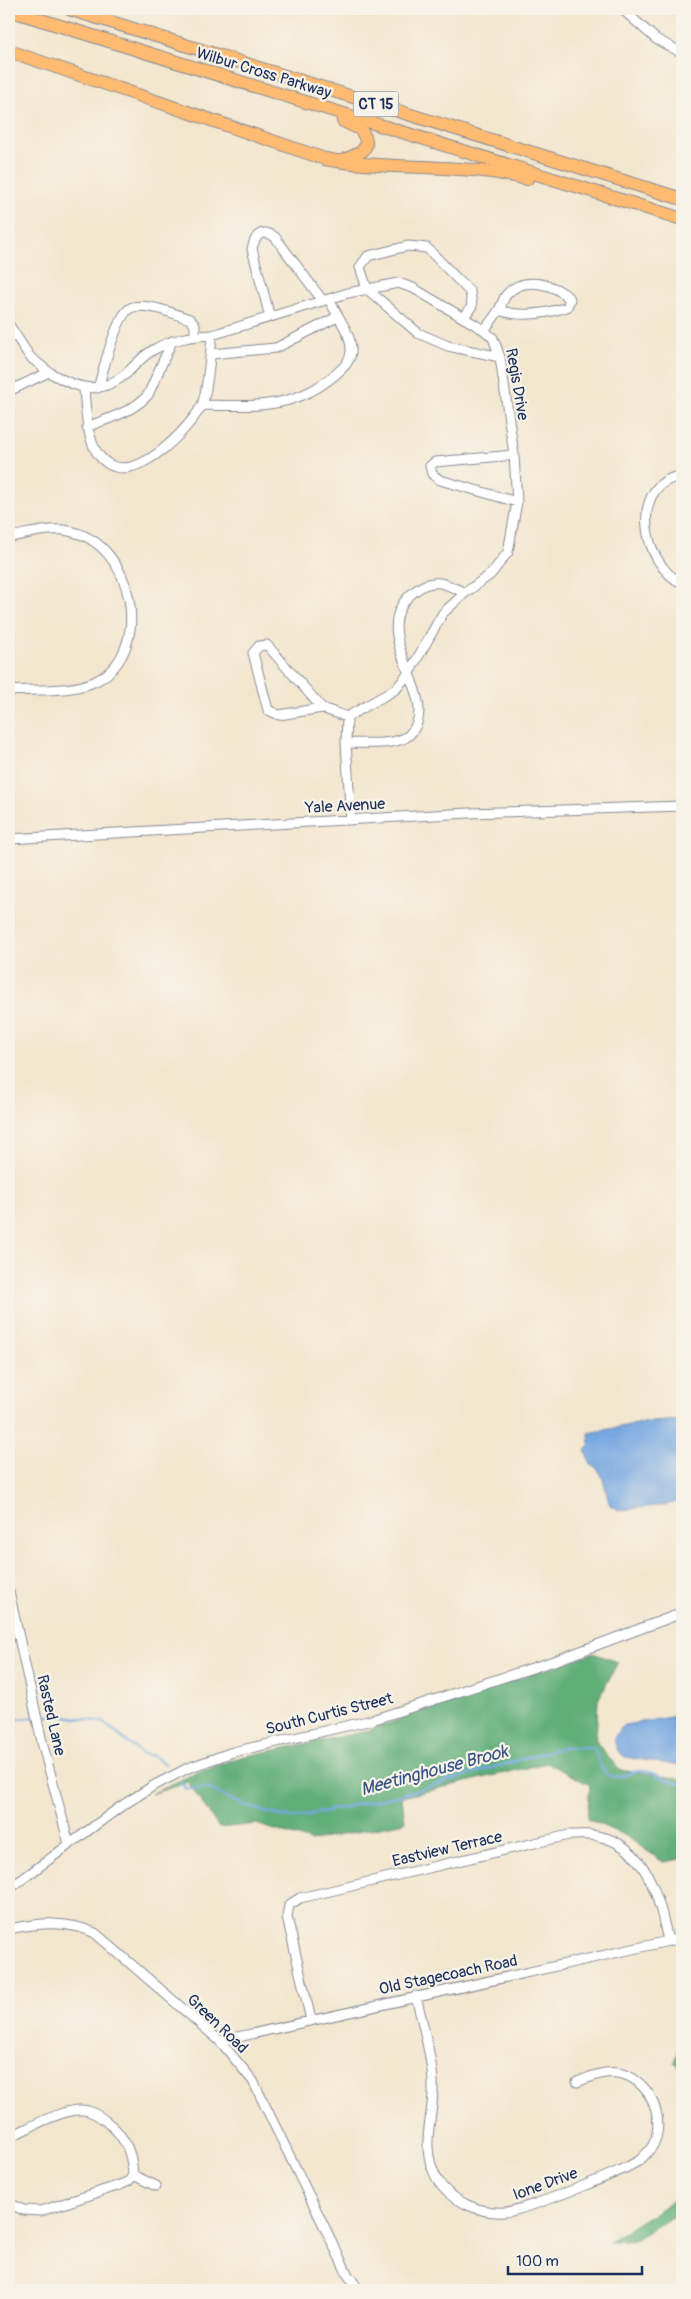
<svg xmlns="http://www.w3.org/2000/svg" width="691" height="2299" font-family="Pangolin,sans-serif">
<rect width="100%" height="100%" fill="#f7f3e8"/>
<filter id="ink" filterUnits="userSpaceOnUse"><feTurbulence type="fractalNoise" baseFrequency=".02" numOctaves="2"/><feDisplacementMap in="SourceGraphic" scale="10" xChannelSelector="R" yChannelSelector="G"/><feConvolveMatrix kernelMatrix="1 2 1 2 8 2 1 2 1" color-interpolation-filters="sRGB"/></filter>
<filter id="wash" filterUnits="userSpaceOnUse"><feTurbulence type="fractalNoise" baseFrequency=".0096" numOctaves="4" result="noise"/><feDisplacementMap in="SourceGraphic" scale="20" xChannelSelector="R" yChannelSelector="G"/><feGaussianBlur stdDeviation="1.12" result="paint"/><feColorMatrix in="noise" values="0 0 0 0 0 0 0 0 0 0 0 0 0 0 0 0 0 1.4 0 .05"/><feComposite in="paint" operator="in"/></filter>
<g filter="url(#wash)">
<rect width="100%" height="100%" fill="#f3e6ce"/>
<!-- forest -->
<path fill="#60ae78" stroke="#3e6e6b" d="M 593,1653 L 618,1662 L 598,1700 L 596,1741 L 619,1770 L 682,1779 L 682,1859 L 663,1862 L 626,1836 L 587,1819 L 590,1785 L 547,1763 L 402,1797 L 405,1822 L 311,1841 L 256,1824 L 219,1828 L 188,1782 L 151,1794 L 193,1774 L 241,1757 L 363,1732 Z
M 682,2011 L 682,2069 L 674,2062 L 680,2043 Z
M 682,2195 L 682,2215 L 677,2214 L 634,2240 L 607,2243 Z"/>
<!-- water -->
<path fill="#77a7e1" stroke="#496ba0" d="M 681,1420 L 682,1496 L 677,1502 L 667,1505 L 618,1510 L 610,1505 C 605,1493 605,1469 591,1465 L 585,1450 L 590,1445 L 589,1433 L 640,1423 Z
M 682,1715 L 682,1766 L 625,1757 L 617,1750 L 614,1738 L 619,1730 L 625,1725 Z"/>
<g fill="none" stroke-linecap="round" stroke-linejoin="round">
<!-- stream -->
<path stroke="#77a7e1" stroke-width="2.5" d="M 9,1720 L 58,1715 L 103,1722 L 142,1754 L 153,1756 L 165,1764
M 181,1782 L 186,1789 L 208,1788 L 234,1801 L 268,1813 L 294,1818 L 401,1795 L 559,1748 L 592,1747 C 599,1755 598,1767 607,1774 C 620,1782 628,1771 641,1771 C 656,1771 666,1783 682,1784"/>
</g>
</g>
<g filter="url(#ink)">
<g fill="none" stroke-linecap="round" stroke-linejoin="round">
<defs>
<path id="minor" d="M 622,9 L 656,39 L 682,53
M 465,316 L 472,306 L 470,292 L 427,248 L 408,246 L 368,256 L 360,267 L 367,289 L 418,333 L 448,346 L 500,357
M 270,317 L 252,249 C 255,235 262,228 275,237 L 323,301
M 9,325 L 30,357 L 49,372 L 9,391
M 484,330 C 489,324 494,318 498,311 C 502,306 503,298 507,294 C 524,275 555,284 570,299 L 567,307 C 545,314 521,318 499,310
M 211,354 L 276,348 L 337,317
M 49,372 C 77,389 99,396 127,373 C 135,365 143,356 153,350 C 172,339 191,336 212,335 L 348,293 L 398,283 L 413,288 L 484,330 L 493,338 L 500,357 L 514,455 L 517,502 L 508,552 L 491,574 L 465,593 L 443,613 L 409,673 L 396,689 L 347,717 L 346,743 L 351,820
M 98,388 C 103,372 117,310 133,307 C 150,303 174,314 190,319 L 195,325 L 195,336
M 84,389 C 86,410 86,450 107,463 C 137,484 187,430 201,407 C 207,395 211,350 212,335
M 202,405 C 254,406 294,410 336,374 C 344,367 352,360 351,348 C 350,331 336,315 329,299
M 87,427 C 109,418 131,413 148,395 L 172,341
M 514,455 L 435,462 L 430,466 L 432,474 L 440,480 L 517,502
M 682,476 C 628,482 642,565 682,583
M 9,537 C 28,534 50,527 69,531 C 134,543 155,651 96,681 C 71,693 36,689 9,691
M 322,708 L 279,715 L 268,710 L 253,653 L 259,646 L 267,645 L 322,708 L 347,717
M 346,743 C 362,743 398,746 409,735 C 447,698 360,633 415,591 C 434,576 446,584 465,593
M 9,839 L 469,813 L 682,806
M 9,1592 L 42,1742 L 69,1844
M 9,1889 L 120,1807 L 153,1786 L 188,1768 L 233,1752 L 372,1720 L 557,1660 L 682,1613
M 9,1929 C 40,1923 66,1920 95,1933 L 220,2041 L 253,2081 L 348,2275 L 359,2290
M 416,1996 C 422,2022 432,2056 433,2082 C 435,2117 418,2144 437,2179 C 449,2201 481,2214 505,2212 C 520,2212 634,2168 642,2158 C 646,2154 652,2148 654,2143 C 666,2116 648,2077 617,2073 C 603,2071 590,2077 577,2082
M 311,2020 L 287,1917 L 289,1905 L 300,1898 L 569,1835 C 578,1835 588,1834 597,1836 C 647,1845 659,1898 668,1941
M 220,2041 L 682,1938
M 9,2137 C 28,2129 67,2105 88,2111 C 97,2113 106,2121 113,2127 C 127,2141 132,2156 133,2175 L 156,2186
M 9,2203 L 23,2210 L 41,2211 L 120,2185 L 129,2181 L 133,2175"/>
<path id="highway" d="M 69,9 L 682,199
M 9,10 L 682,219
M 9,51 L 325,159 C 391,171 461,162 527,179
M 341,161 C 357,155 376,150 360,129 L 343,121"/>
</defs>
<!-- minor casing -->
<use href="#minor" stroke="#878a96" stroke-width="11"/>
<!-- highway casing -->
<use href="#highway" stroke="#878a96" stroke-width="14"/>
<!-- minor -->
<use href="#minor" stroke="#fff" stroke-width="9"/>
<!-- highway -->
<use href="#highway" stroke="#ffbb71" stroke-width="12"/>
</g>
</g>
<g text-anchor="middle" stroke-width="4.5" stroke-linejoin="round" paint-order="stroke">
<!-- shield labels -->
<rect fill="#f7f3e8" stroke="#5d6a87" stroke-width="1" x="353.5" y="91.5" width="45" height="25" rx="4"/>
<g font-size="15" font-weight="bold" fill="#1b2f5e">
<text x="376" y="109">CT 15</text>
</g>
<!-- street labels -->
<g font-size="16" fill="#1b2f5e" stroke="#f7f3e8">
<text transform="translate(264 72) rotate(17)" y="6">Wilbur Cross Parkway</text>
<text transform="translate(518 384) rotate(80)" y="6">Regis Drive</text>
<text transform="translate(345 805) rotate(-3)" y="6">Yale Avenue</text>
<text transform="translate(329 1713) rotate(-14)" y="6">South Curtis Street</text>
<text transform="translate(52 1715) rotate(77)" y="6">Rasted Lane</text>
<text transform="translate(447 1848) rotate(-13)" y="6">Eastview Terrace</text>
<text transform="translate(448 1974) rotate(-12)" y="6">Old Stagecoach Road</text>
<text transform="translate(218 2023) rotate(44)" y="6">Green Road</text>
<text transform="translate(545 2183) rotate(-20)" y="6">Ione Drive</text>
</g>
<!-- water labels -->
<g font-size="18" font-style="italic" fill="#375385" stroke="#f7f3e8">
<text transform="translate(434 1770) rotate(-15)" y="6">Meetinghouse Brook</text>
</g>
</g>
<!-- margin -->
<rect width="691" height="2299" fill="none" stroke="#f7f3e8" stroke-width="30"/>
<!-- scale -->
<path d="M508 2266v8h134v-8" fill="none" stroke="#1b2f5e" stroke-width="2.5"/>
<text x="516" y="2266" font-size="15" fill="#1b2f5e" stroke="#f7f3e8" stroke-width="4" paint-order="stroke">100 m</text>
</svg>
